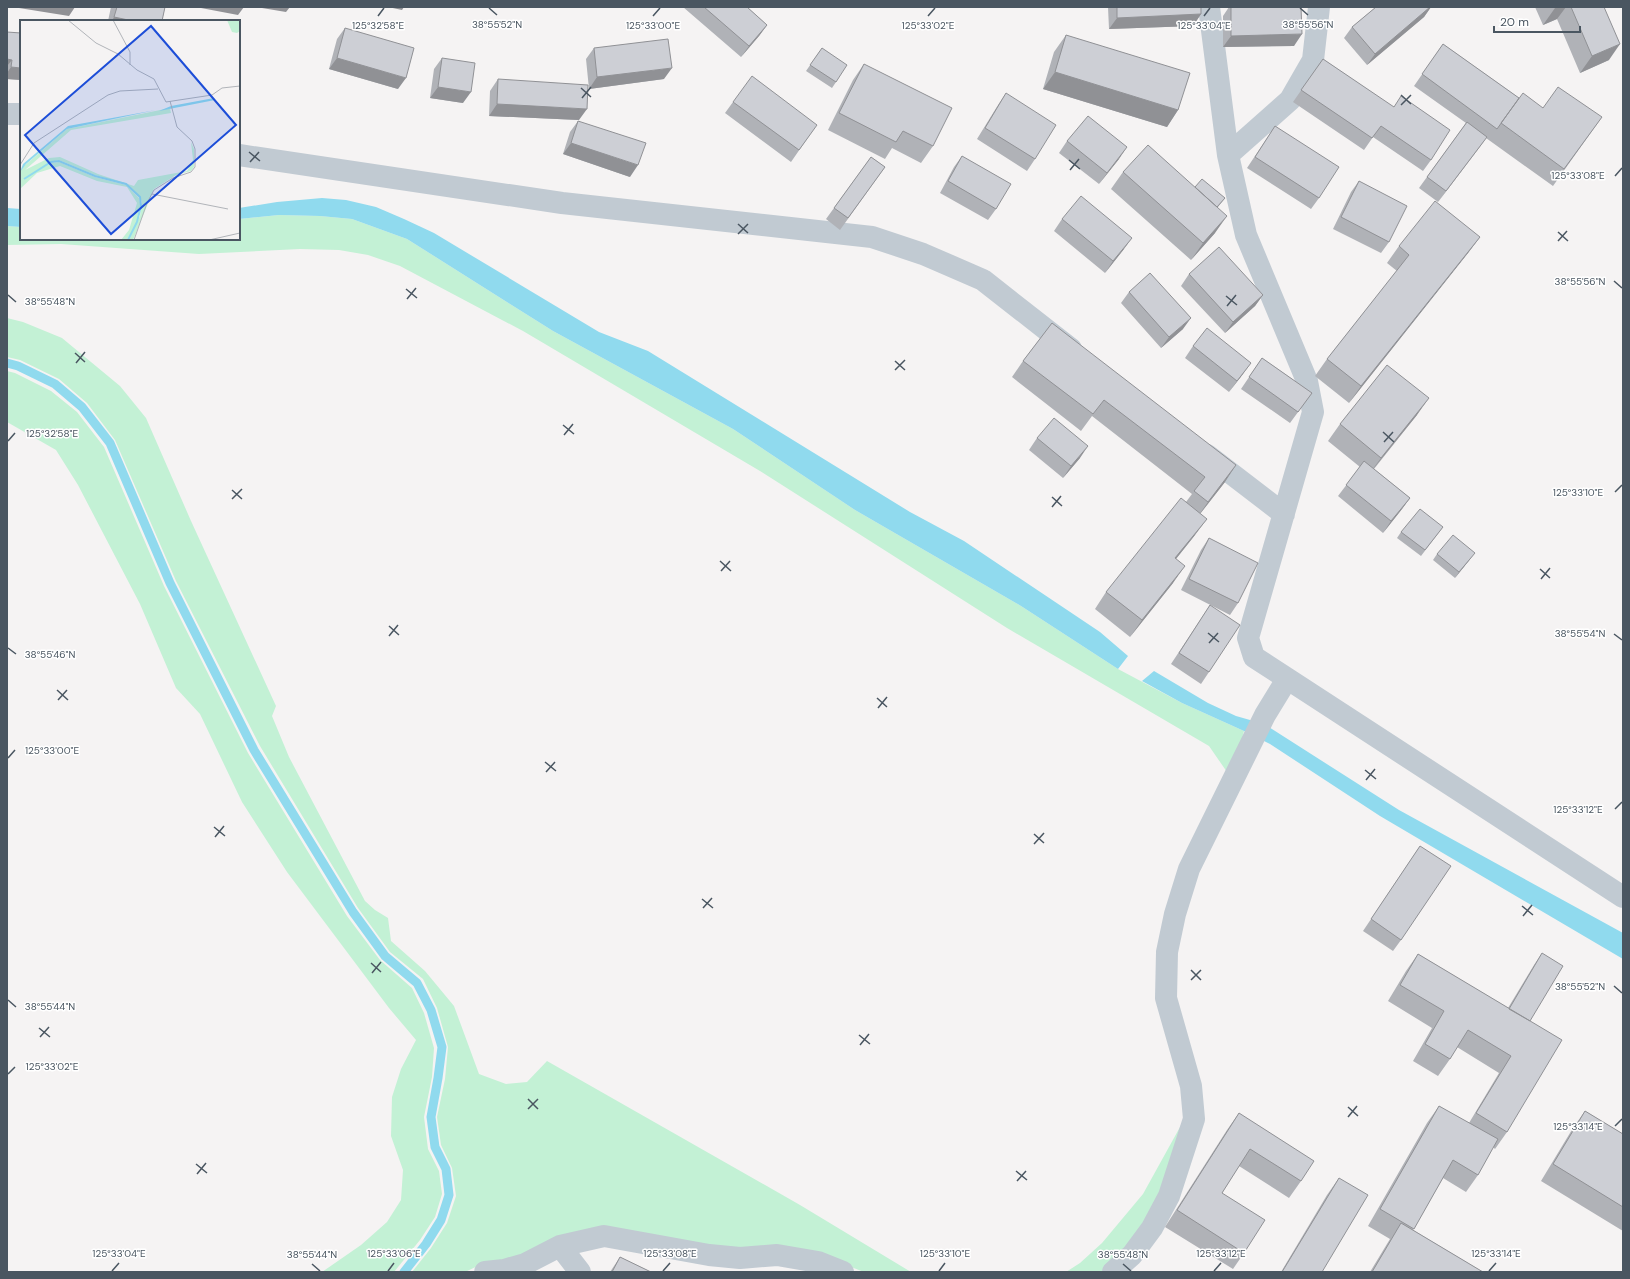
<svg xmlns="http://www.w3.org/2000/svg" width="1630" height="1279" font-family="'DM Sans',sans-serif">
<rect width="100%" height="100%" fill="#f5f3f3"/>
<!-- green -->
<path fill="#c3f1d5" d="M 279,215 L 320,216 L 352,219 L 407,239 L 553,331 L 733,429 L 855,510 L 1021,606 L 1118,669 L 1182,703 L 1244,731 L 1240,747 L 1227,772 L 1209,746 L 1007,628 L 760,471 L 523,331 L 400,266 L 368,255 L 339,250 L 300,249 L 199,254 L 61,244 L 7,245 L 7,226 L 21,227 L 21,239 L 239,239 L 239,219 Z
M 7,318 L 23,322 L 62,338 L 120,386 L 146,418 L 191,521 L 276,706 L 272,716 L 289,757 L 365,901 L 375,910 L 388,918 L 391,941 L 425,971 L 454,1006 L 479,1074 L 506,1084 L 527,1082 L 547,1061 L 800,1205 L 911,1272 L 864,1272 L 820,1255 L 740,1249 L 664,1239 L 521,1256 L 482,1264 L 465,1272 L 412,1272 L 431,1248 L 447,1223 L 456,1196 L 452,1168 L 441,1145 L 437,1117 L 445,1079 L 448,1047 L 437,1008 L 423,979 L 390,952 L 358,908 L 260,746 L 176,581 L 115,440 L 87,403 L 59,379 L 20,360 L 7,357 Z
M 7,371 L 15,373 L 51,391 L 77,412 L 104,447 L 164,586 L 248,753 L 347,916 L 380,960 L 412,988 L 424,1013 L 434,1048 L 432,1077 L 424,1117 L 428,1149 L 439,1171 L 442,1194 L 435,1217 L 420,1240 L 394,1272 L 322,1272 L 361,1245 L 387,1222 L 401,1200 L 403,1170 L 391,1136 L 392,1097 L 401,1069 L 416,1040 L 389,1008 L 287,872 L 242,802 L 200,714 L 176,688 L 140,604 L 78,485 L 56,450 L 7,422 Z
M 1185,1118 C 1174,1153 1165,1193 1145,1224 C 1132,1243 1117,1257 1101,1272 L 1066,1272 L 1080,1263 L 1102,1243 L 1143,1194 Z"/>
<!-- water -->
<path fill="#90daee" d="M 322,198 L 346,200 L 376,207 L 404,219 L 434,233 L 599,332 L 648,351 L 910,512 L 964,541 L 1100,632 L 1128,656 L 1118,669 L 1021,606 L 855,510 L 733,429 L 553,331 L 407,239 L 352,219 L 320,216 L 279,215 L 239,219 L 239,208 L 277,202 Z
M 7,208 L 21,209 L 21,227 L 7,226 Z
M 1154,671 L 1208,703 L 1236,716 L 1264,724 L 1399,810 L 1623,933 L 1623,959 L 1380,816 L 1270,744 L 1244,731 L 1182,703 L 1142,681 Z"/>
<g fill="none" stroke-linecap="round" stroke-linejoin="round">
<!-- stream -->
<path stroke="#90daee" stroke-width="9" d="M 7,363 L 18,366 L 55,384 L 82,407 L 110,443 L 170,583 L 254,750 L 353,912 L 385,956 L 417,983 L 431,1010 L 442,1047 L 438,1078 L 431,1117 L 435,1147 L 446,1169 L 449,1195 L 441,1220 L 426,1244 L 404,1272"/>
<!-- minor -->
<path stroke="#c1cad2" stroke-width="22" d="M 1209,7 L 1228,155 L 1246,235 L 1307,381 L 1313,412 L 1248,638 L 1254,657 L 1623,897
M 7,114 L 21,114
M 239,155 L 562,203 L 872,237 L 923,254 L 983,280 L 1071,349
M 1228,155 L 1290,100 L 1313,60 L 1319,7
M 1207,455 L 1284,514
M 560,1246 L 580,1272
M 485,1272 L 504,1270 L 525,1264 L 560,1246 L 604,1236 L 709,1255 L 740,1258 L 777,1255 L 818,1262 L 843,1272
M 1113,1272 L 1132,1255 L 1152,1228 L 1169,1196 L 1194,1119 L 1191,1086 L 1166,998 L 1167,952 L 1175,914 L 1189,869 L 1265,715 L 1287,679"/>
</g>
<!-- wall -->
<path fill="#b0b2b7" d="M 111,7 L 165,7 L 162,21 L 108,21 Z
M 683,7 L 747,7 L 767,25 L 759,36 L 741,57 Z
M 1108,7 L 1201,7 L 1201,14 L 1193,26 L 1109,29 Z
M 1229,7 L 1301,7 L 1294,46 L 1223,47 L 1223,16 Z
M 1376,7 L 1431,7 L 1424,17 L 1367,65 L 1344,38 L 1352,27 Z
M 1535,7 L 1604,7 L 1609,60 L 1580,73 L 1557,19 L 1543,25 Z
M 345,28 L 398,89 L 329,69 L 337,39 Z
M 7,32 L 21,80 L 7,79 Z
M 1066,35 L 1178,110 L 1167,127 L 1043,89 L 1054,52 Z
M 1443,44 L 1519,98 L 1543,108 L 1602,117 L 1553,186 L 1486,138 L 1438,202 L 1419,188 L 1466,123 L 1414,86 Z
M 594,48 L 664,79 L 589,89 L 586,59 Z
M 822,48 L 836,82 L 832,88 L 806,71 Z
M 442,58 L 463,103 L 430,98 L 434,69 Z
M 1323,59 L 1393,107 L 1431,160 L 1423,171 L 1373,137 L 1364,150 L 1293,102 Z
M 864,64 L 933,146 L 921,163 L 892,148 L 885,159 L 828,130 L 853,80 Z
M 498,79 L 579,120 L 489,116 L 490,91 Z
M 1006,93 L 1035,159 L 1027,171 L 977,139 L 998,105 Z
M 733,102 L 809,136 L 791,162 L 725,113 Z
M 578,121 L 630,177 L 563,154 L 570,132 Z
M 1275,126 L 1319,198 L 1311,209 L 1247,168 Z
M 1067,141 L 1119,159 L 1099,184 L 1059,153 Z
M 962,156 L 996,209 L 988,220 L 940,193 L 954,167 Z
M 871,157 L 885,167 L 840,230 L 826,219 Z
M 1123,172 L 1225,198 L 1218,207 L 1215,233 L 1191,260 L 1111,189 Z
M 1359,181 L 1389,242 L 1381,253 L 1333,229 L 1351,192 Z
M 1062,219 L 1124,249 L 1105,273 L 1054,231 Z
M 1480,237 L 1468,253 L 1349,403 L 1315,376 L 1327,359 L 1397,271 L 1387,263 L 1399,246 Z
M 1189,274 L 1263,295 L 1255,306 L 1225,333 L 1181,286 Z
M 1129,292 L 1183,329 L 1161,348 L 1121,303 Z
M 1052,323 L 1225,482 L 1200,514 L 1195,535 L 1176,559 L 1173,583 L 1130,637 L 1095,609 L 1106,592 L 1186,502 L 1192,494 L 1092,416 L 1081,431 L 1012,377 L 1023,361 Z
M 1193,346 L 1243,374 L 1229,392 L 1185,358 Z
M 1262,358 L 1312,393 L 1290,423 L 1241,389 Z
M 1417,415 L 1374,469 L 1410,498 L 1402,509 L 1383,533 L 1338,496 L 1360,467 L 1328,441 L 1340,424 Z
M 1037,438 L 1080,458 L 1063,478 L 1029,450 Z
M 1443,527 L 1421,556 L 1397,538 L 1401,532 Z
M 1209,538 L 1238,603 L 1230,615 L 1181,590 L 1201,550 Z
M 1437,554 L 1471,558 L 1455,578 L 1433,560 Z
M 1210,605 L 1209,672 L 1201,684 L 1171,664 Z
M 1420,846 L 1401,940 L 1393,951 L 1363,931 Z
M 1542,953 L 1530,1021 L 1507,1132 L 1495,1149 L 1493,1147 L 1478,1175 L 1466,1192 L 1443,1178 L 1413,1230 L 1483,1272 L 1370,1272 L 1390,1239 L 1368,1226 L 1427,1123 L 1439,1106 L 1469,1123 L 1499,1073 L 1457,1047 L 1450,1059 L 1438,1076 L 1413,1061 L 1432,1028 L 1388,1001 L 1406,971 L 1418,954 L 1508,1008 L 1534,965 Z
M 1585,1111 L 1623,1134 L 1623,1231 L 1541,1181 L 1573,1128 Z
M 1239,1113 L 1301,1181 L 1289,1198 L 1239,1166 L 1222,1193 L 1244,1253 L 1233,1269 L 1165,1227 L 1227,1130 Z
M 1339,1178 L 1322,1272 L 1281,1272 L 1327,1195 Z
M 620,1257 L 651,1272 L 610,1272 Z"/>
<!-- shaded-wall -->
<path fill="#909195" d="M 19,7 L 75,7 L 69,16 L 19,8 Z
M 202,7 L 244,7 L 238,15 L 201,8 Z
M 256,7 L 290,7 L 286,12 Z
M 388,7 L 404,7 L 402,10 Z
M 1430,7 L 1431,7 L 1424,17 L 1367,65 L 1375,54 Z
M 1558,7 L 1566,7 L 1557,19 L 1543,25 L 1555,8 Z
M 1201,14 L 1193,26 L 1109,29 L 1117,18 Z
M 114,17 L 133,21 L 112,21 Z
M 767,25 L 759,36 L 741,57 L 749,46 Z
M 1302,34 L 1294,46 L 1223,47 L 1231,36 Z
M 1620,44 L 1609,60 L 1580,73 L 1592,56 Z
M 337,58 L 406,78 L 398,89 L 329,69 Z
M 7,59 L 12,60 L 7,66 Z
M 11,67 L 21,68 L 21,80 L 7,79 L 7,73 Z
M 672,68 L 664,79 L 589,89 L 597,77 Z
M 1055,72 L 1178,110 L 1167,127 L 1043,89 Z
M 438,87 L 471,92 L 463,103 L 430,98 Z
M 497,104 L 587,109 L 579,120 L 489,116 Z
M 1487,137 L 1479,148 L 1438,202 L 1446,191 Z
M 571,143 L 638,165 L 630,177 L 563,154 Z
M 1127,147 L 1119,159 L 1099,184 L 1107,173 Z
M 1227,216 L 1215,233 L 1191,260 L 1203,243 Z
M 1480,237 L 1468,253 L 1349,403 L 1361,386 Z
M 1132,238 L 1124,249 L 1105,273 L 1113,261 Z
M 1263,295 L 1255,306 L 1225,333 L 1233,322 Z
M 1191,318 L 1183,329 L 1161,348 L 1169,337 Z
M 1251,363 L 1243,374 L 1229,392 L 1237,381 Z
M 1429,398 L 1417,415 L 1369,474 L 1381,458 Z
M 1088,446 L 1080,458 L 1063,478 L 1071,466 Z
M 1236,465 L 1225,482 L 1196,519 L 1208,502 Z
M 1410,498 L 1402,509 L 1383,533 L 1391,521 Z
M 1207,519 L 1195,535 L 1163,575 L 1175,558 Z
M 1475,553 L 1455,578 L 1459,572 Z
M 1185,566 L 1173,583 L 1130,637 L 1142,620 Z"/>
<!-- building -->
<path fill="#cdcfd5" stroke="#909195" d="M 117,7 L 165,7 L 162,21 L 133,21 L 114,17 Z
M 704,7 L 747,7 L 767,25 L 749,46 Z
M 1117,7 L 1201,7 L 1201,14 L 1117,18 Z
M 1231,7 L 1301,7 L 1302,34 L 1231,36 Z
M 1376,7 L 1430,7 L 1375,54 L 1352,27 Z
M 1571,7 L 1604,7 L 1620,44 L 1592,56 Z
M 345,28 L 414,48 L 406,78 L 337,58 Z
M 7,32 L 21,33 L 21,68 L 11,67 L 12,60 L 7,59 Z
M 1066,35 L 1190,73 L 1178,110 L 1055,72 Z
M 668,39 L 672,68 L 597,77 L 594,48 Z
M 1443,44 L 1519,98 L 1497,129 L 1422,74 Z
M 822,48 L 847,65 L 836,82 L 810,65 Z
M 442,58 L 475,63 L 471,92 L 438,87 Z
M 1323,59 L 1394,107 L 1401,96 L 1450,130 L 1431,160 L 1381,126 L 1372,138 L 1301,90 Z
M 864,64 L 952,108 L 933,146 L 903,131 L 896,142 L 839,113 Z
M 752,76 L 817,125 L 799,150 L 733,102 Z
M 498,79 L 588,85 L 587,109 L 497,104 Z
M 1558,87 L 1602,117 L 1564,169 L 1501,123 L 1523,93 L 1543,108 Z
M 1006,93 L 1056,125 L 1035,159 L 985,128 Z
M 1088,116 L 1127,147 L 1107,173 L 1067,141 Z
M 578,121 L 646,143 L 638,165 L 571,143 Z
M 1467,122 L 1487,137 L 1446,191 L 1427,177 Z
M 1275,126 L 1339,167 L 1319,198 L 1255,157 Z
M 1148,145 L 1227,216 L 1203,243 L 1123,172 Z
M 962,156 L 1011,184 L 996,209 L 948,181 Z
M 871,157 L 885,167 L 848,218 L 834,208 Z
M 1202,179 L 1225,198 L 1217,207 L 1195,187 Z
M 1359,181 L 1407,206 L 1389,242 L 1341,217 Z
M 1081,196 L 1132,238 L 1113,261 L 1062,219 Z
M 1435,201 L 1480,237 L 1361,386 L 1327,359 L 1409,255 L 1399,246 Z
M 1219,247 L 1263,295 L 1233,322 L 1189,274 Z
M 1150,273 L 1191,318 L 1169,337 L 1129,292 Z
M 1052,323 L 1236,465 L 1208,502 L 1194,491 L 1205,477 L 1104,400 L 1093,414 L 1023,361 Z
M 1207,328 L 1251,363 L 1237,381 L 1193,346 Z
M 1262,358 L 1312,393 L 1298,412 L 1249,377 Z
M 1387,365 L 1429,398 L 1381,458 L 1340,424 Z
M 1054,418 L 1088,446 L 1071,466 L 1037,438 Z
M 1364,461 L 1410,498 L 1391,521 L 1346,485 Z
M 1181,498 L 1207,519 L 1175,558 L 1185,566 L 1142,620 L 1106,592 Z
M 1420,509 L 1443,527 L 1425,550 L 1401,532 Z
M 1453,535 L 1475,553 L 1459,572 L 1437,554 Z
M 1209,538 L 1258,563 L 1238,603 L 1189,579 Z
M 1210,605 L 1240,625 L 1209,672 L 1179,653 Z
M 1420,846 L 1451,866 L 1401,940 L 1371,919 Z
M 1542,953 L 1563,966 L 1530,1021 L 1509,1009 Z
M 1418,954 L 1562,1040 L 1507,1132 L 1476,1113 L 1511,1056 L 1468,1030 L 1450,1059 L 1425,1044 L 1444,1011 L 1400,985 Z
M 1439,1106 L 1498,1139 L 1478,1175 L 1453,1160 L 1414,1229 L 1380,1209 Z
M 1585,1111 L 1623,1134 L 1623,1207 L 1553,1164 Z
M 1239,1113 L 1314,1161 L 1301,1181 L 1250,1149 L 1222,1193 L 1265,1220 L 1244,1253 L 1177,1210 Z
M 1339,1178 L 1368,1195 L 1322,1272 L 1282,1272 Z
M 1401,1223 L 1483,1272 L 1372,1272 Z
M 620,1257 L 651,1272 L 612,1272 Z"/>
<!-- ticks -->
<path fill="none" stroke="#4a5661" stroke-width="1.5" d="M 489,8 L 497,15M 1300,8 L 1308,15M 378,16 L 384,8M 653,16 L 660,8M 928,16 L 935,8M 1204,16 L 1210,8M 581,88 L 591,97M 1401,95 L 1411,104M 582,98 L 591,87M 1401,105 L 1411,95M 249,152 L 260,161M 1069,160 L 1080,169M 250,162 L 259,152M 1070,170 L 1079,159M 1615,176 L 1622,168M 738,224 L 748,233M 1558,232 L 1568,241M 738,234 L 748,224M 1558,241 L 1567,231M 1614,281 L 1622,288M 406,289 L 417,298M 8,295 L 16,302M 1226,296 L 1237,305M 407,299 L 416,288M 1227,306 L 1236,295M 75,353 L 85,362M 895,361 L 905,370M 76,363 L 85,352M 895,370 L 905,360M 563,425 L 574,434M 1383,432 L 1394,442M 564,435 L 573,424M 8,441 L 15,433M 1384,442 L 1393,432M 232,490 L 242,499M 1615,492 L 1622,485M 1052,497 L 1062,506M 232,499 L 242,489M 1052,507 L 1061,496M 720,561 L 731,571M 1540,569 L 1550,578M 721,571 L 730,561M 1541,579 L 1550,568M 389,626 L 399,635M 1208,633 L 1219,642M 1614,634 L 1622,640M 389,636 L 398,625M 1209,643 L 1218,633M 8,648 L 16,654M 57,690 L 68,700M 877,698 L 887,707M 58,700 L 67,690M 878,708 L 887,697M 8,758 L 15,750M 545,762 L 556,771M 1365,770 L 1376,779M 546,772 L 555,762M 1366,780 L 1375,769M 1615,809 L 1622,802M 214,827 L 225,836M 1034,834 L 1044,843M 215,837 L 224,826M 1034,844 L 1044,833M 702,899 L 713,908M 1522,906 L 1533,915M 703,908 L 712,898M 1523,916 L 1532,905M 371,963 L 381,972M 1191,970 L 1201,980M 372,973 L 381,962M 1191,980 L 1201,970M 1614,986 L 1622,993M 8,1000 L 16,1007M 39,1028 L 50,1037M 859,1035 L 870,1044M 40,1037 L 49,1027M 860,1045 L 869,1034M 8,1074 L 15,1067M 528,1099 L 538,1109M 1348,1107 L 1358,1116M 528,1109 L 538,1099M 1348,1117 L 1357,1106M 1615,1126 L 1622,1119M 196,1164 L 207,1173M 1016,1171 L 1027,1180M 197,1174 L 206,1163M 1017,1181 L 1026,1171M 312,1264 L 320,1271M 1123,1264 L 1131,1271M 112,1271 L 119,1263M 388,1271 L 394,1263M 663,1271 L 670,1263M 939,1271 L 945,1263M 1214,1271 L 1221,1263M 1489,1271 L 1496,1263"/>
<!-- overview -->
<g transform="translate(20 20)">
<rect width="220" height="220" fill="#f5f3f3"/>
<path d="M 207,0 L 220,0 L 220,11 L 217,13 L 212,12 ZM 150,88 L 151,93 L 51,110 L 5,150 L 29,138 L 40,137 L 78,154 L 114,166 L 118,160 L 167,151 L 173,140 L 171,122 L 174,129 L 174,147 L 171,151 L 156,155 L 134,169 L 113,220 L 109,220 L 120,196 L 122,182 L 120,177 L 106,164 L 75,155 L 39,140 L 31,142 L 3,159 L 31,143 L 39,142 L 75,157 L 106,165 L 119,178 L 121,186 L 117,202 L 107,220 L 101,220 L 109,210 L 117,183 L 107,167 L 77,161 L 40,146 L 17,153 L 0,169 L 0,152 L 3,147 L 47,109 Z" fill="#c3f1d5"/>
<path d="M 194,78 L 195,80 L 139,91 L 151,86 ZM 136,90 L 47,109 L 6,144 L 0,152 L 3,144 L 48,106 Z" fill="#90daee"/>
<path fill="none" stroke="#90daee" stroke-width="2" d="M 4,159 L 31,142 L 39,141 L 75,156 L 106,164 L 120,177 L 121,186 L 117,202 L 108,220"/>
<path fill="none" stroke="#b1b4b9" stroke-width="1" d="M 48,0 L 76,23 L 98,34 L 117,50 L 134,59 L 146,82 L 192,75 L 202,68 L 220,66M 93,0 L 110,32 L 110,45M 0,145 L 14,123 L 88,75 L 100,71 L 138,69M 132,174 L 208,189M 114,220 L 127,183 L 134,170 L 153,158 L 171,152 L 175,147 L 175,129 L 172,121 L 157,107 L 150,81M 189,220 L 220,213"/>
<path fill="#1d4ed8" fill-opacity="0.15" stroke="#1d4ed8" stroke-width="2" d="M 131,6 L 216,105 L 91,214 L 5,115 Z"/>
<rect width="220" height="220" fill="none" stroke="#4a5661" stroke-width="2"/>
</g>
<g font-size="10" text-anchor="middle" fill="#4a5661" stroke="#fff" stroke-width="3" stroke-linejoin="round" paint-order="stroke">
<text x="497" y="28">38°55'52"N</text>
<text x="1308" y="28">38°55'56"N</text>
<text x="653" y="29">125°33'00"E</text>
<text x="928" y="29">125°33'02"E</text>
<text x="378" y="29">125°32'58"E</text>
<text x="1204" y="29">125°33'04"E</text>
<text x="1578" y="179">125°33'08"E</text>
<text x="1580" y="285">38°55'56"N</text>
<text x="50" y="305">38°55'48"N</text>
<text x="52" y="437">125°32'58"E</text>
<text x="1578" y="496">125°33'10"E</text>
<text x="1580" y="637">38°55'54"N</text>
<text x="50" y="658">38°55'46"N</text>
<text x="52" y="754">125°33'00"E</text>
<text x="1578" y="813">125°33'12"E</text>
<text x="1580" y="990">38°55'52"N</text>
<text x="50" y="1010">38°55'44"N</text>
<text x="52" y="1070">125°33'02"E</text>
<text x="1578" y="1130">125°33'14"E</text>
<text x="119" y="1257">125°33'04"E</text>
<text x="394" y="1257">125°33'06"E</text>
<text x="670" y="1257">125°33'08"E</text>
<text x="945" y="1257">125°33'10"E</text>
<text x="1221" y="1257">125°33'12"E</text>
<text x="1496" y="1257">125°33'14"E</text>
<text x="312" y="1258">38°55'44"N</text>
<text x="1123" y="1258">38°55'48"N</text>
</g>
<!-- border -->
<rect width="1630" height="1279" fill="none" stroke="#4a5661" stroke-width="16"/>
<!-- scale -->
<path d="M1494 26v6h86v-6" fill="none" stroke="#4a5661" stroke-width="2"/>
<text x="1500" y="26" font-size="12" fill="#4a5661" stroke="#ffffff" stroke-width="3" paint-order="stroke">20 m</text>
</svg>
